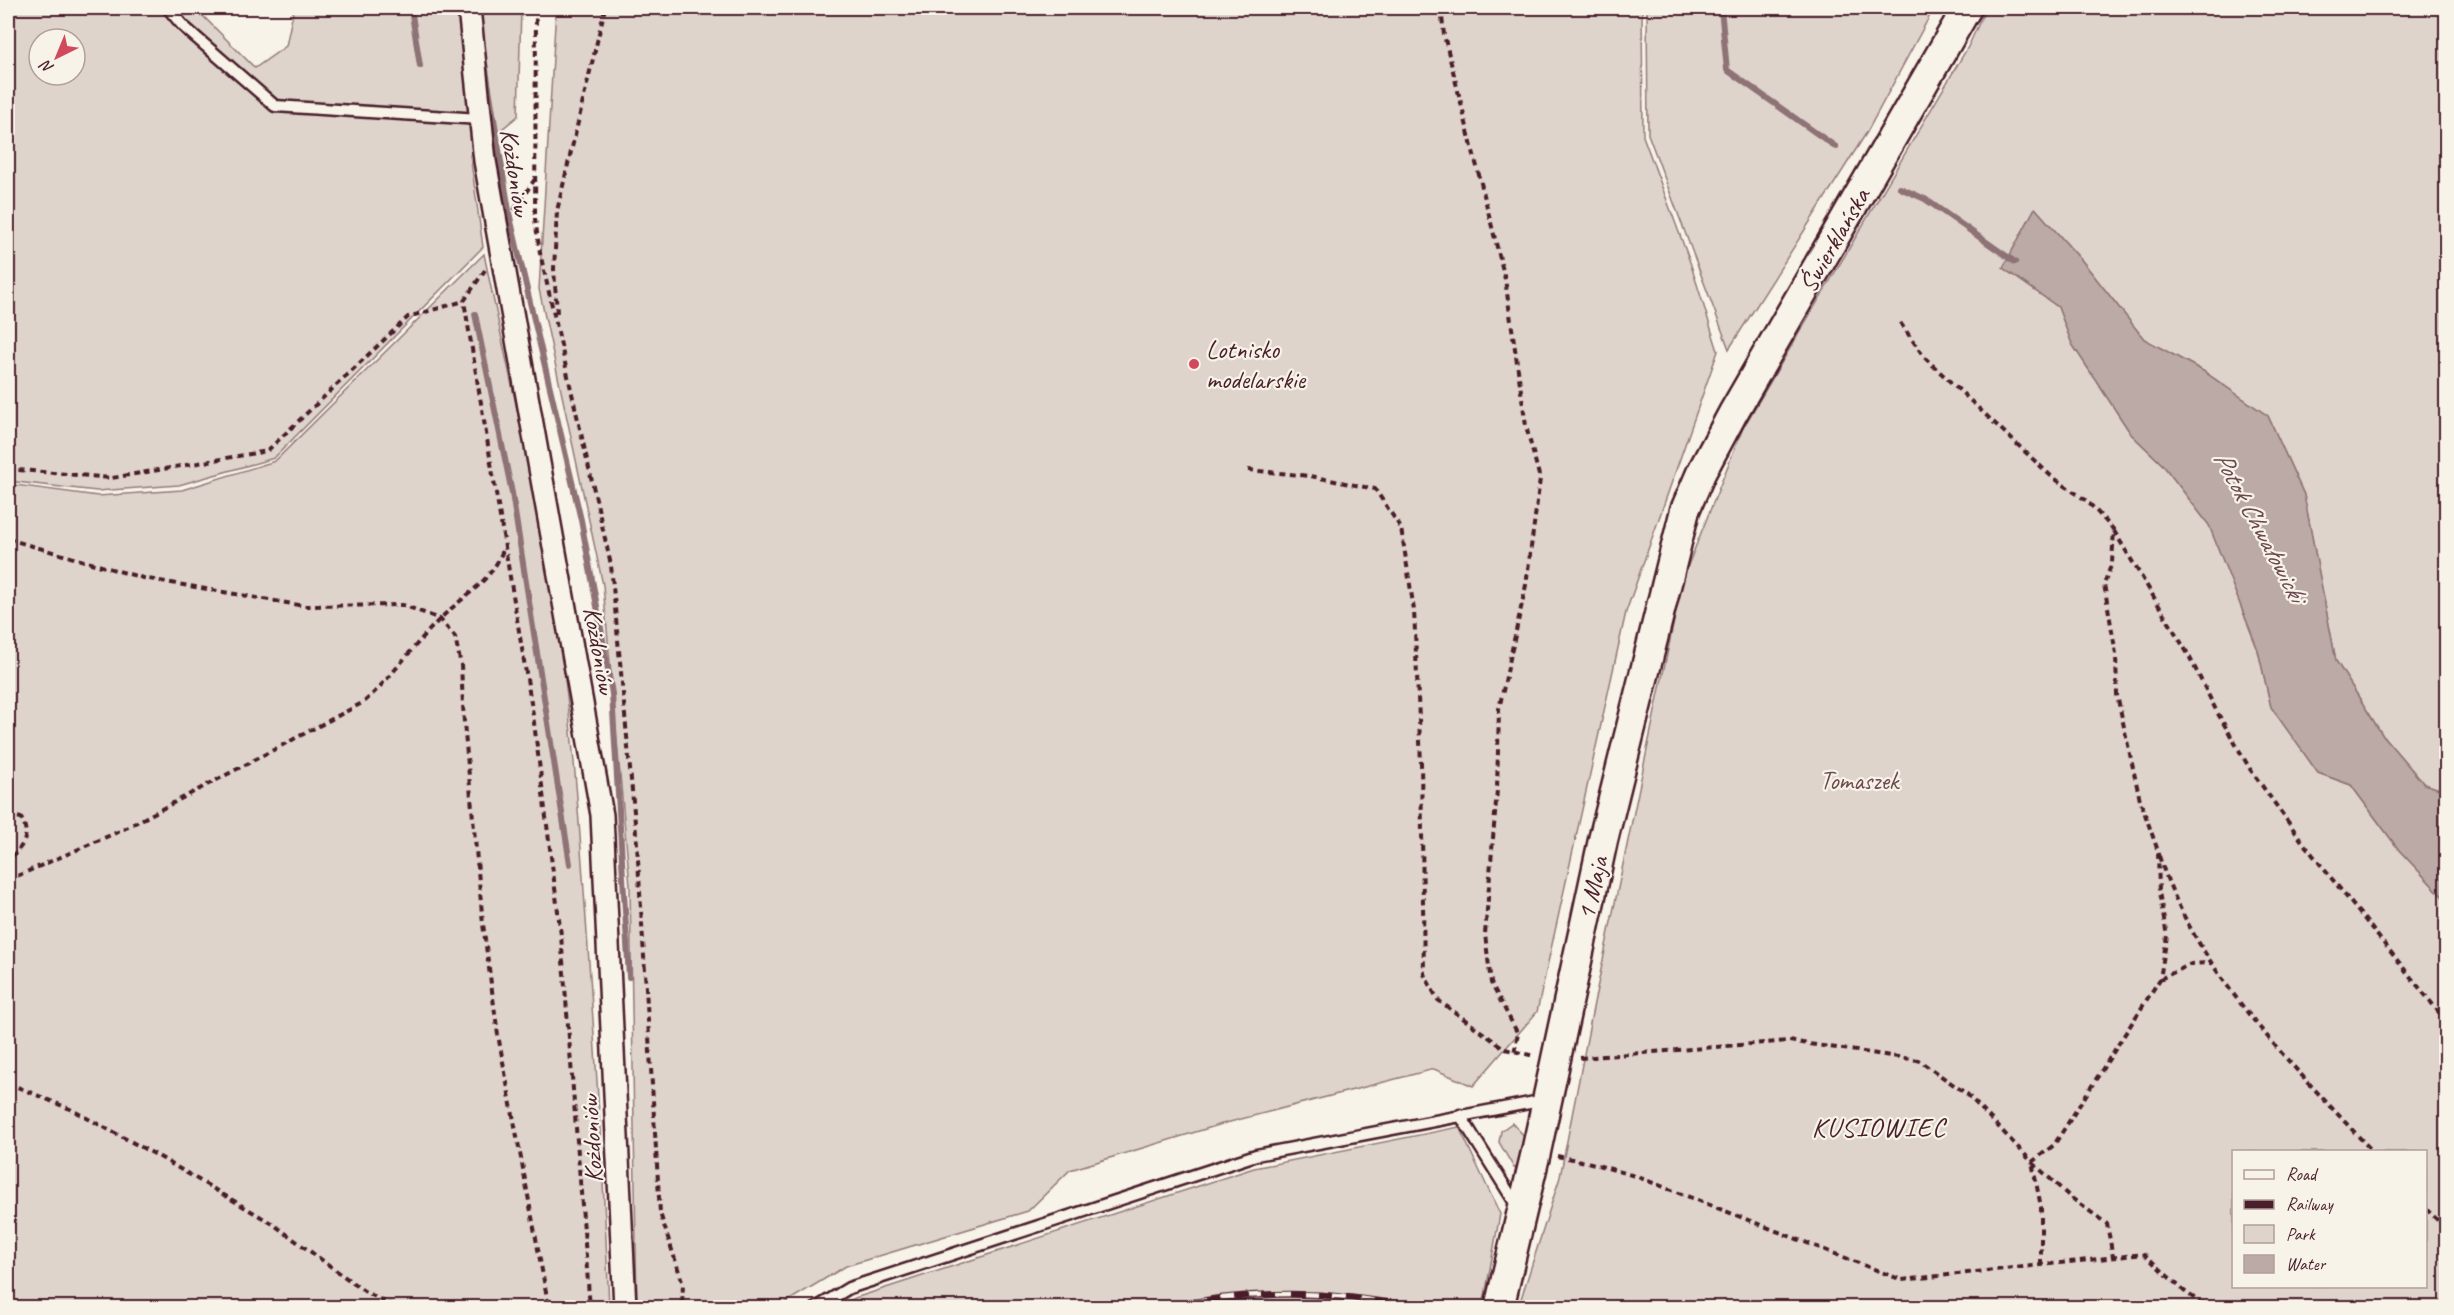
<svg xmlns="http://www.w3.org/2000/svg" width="2454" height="1315" font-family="Caveat,sans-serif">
<rect width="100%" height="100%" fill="#f7f3e8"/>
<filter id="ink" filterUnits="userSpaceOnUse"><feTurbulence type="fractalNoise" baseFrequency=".0167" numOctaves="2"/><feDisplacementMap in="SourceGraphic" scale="12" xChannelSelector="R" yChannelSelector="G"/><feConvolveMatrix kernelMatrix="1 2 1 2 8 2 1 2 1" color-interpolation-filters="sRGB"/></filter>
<g filter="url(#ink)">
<!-- green -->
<path fill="#ded4cc" stroke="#947a7c" stroke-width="1.5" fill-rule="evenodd" d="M 8,8 L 195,8 L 255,68 L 286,46 L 294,8 L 521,8 L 518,116 L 470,155 L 483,247 L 274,458 L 179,485 L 97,491 L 8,481 ZM 39,39 L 75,39 L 75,75 L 39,75 Z
M 556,8 L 1642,8 L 1643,136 L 1690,262 L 1718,351 L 1626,612 L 1537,1012 L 1473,1086 L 1434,1069 L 1222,1124 L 1070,1170 L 1028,1211 L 846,1266 L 778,1307 L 637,1307 L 630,886 L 603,585 L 539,289 Z
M 1647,8 L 1934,8 L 1867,132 L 1729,349 L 1648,134 Z
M 1986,8 L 2446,8 L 2446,791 L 2424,784 L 2383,736 L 2336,661 L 2304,495 L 2268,416 L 2203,371 L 2144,339 L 2083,262 L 2035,208 L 2003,268 L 2058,307 L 2072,344 L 2131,434 L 2163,465 L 2209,525 L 2258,650 L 2271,707 L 2318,773 L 2351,785 L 2399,850 L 2446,900 L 2446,1307 L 1518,1308 L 1560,1177 L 1594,1003 L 1683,578 L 1743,428 L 1968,47 ZM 2234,1152 L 2426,1152 L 2426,1286 L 2234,1286 Z
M 484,254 C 510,381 541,508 559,637 C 574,735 580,835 587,934 C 596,1059 604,1183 609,1307 L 8,1308 L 8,484 L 98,496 L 182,490 L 275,461 Z
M 1512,1123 L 1527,1139 L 1520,1169 L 1514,1168 L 1499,1142 L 1501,1131 Z
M 1459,1127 L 1500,1214 L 1483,1307 L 837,1307 L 855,1298 L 1254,1168 Z"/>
<!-- water -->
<path fill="#bcaaa7" stroke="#8e7275" stroke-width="1.5" d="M 2035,208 L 2083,262 L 2144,339 L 2203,371 L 2268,416 L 2304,495 L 2336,661 L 2383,736 L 2424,784 L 2446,791 L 2446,900 L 2399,850 L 2351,785 L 2318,773 L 2271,707 L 2258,650 L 2209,525 L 2163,465 L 2131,434 L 2072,344 L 2058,307 L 2003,268 Z"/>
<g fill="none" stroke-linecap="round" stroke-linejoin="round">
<!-- stream -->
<path stroke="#8e7275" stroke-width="6" d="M 411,8 L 420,66
M 1721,8 L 1727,70 L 1836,147
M 485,64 L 510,217 L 581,520 L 601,628 L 612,694 L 629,977
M 1900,188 L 1925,199 L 2015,262
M 475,314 L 512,493 L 570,864"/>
<defs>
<path id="lane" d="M 168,8 L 183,26 L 275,106 L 480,119
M 1460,1115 L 1517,1206
M 816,1308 L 849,1288 L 1256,1155 L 1545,1100"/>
<path id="street" d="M 469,8 L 485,161 L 602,815 L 625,1308"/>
<path id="secondary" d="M 1499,1308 L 1536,1152 L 1603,840 L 1685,510 L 1701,473 L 1733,413 L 1967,8"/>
</defs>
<!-- lane casing -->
<use href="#lane" stroke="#4a1f2b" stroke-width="15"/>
<!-- street casing -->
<use href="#street" stroke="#4a1f2b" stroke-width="26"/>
<!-- secondary casing -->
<use href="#secondary" stroke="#4a1f2b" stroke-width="33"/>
<!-- path -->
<path stroke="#4a1f2b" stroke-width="4" stroke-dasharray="6 4.5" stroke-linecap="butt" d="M 536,8 L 535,219 L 540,253 L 611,565 L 637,844 L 660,1213 L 683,1284 L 682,1308
M 1441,8 L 1444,35 L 1505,279 L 1526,426 L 1540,479 L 1526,585 L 1499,709 L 1497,790 L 1485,934 L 1491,983 L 1518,1034 L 1514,1053
M 514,210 L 535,179
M 485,270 L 464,301 L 533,715 L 561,935 L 590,1308
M 557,313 L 554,269 L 557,211 L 605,8
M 8,469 L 112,478 L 267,451 L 408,317 L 464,301
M 1248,470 L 1310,476 L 1375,489 L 1401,528 L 1414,610 L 1421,763 L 1424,974 L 1438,1000 L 1505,1049 L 1534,1056
M 2114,531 L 2188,654 L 2217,712 L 2250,769 L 2304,844 L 2446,1021
M 8,539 L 143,578 L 304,606 L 403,605 L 440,619 L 455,637 L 461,665 L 464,723 L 483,924 L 498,1035 L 549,1308
M 8,818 L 12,816 L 21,818 C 32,837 22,847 8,860
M 2159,856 C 2197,974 2291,1063 2373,1152
M 8,880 L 120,831 L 364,702 C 391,678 412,647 438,621 C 463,595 492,583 504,547
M 2160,979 L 2191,964 L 2210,963
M 1580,1058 L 1789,1041 L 1918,1060 L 1967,1094 L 2032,1162 L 2054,1145 L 2160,979 L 2167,936 L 2159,892 L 2158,851 L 2140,800 L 2117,695 L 2116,654 L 2104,584 L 2112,563 L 2114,530 L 2087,501 L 2051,476 L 1925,358 L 1899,321
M 8,1083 L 70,1109 L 158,1156 L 273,1224 L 364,1291 L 397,1308
M 1557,1156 L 1591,1163 L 1638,1177 L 1902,1280 L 2144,1254 L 2184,1291 L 2208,1308
M 2426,1209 L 2446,1228
M 2041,1265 L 2041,1207 L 2032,1162 L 2069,1196 L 2107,1224 L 2113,1257"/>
<!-- lane -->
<use href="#lane" stroke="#f7f3e8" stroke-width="10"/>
<!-- street -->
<use href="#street" stroke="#f7f3e8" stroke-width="21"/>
<!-- secondary -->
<use href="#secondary" stroke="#f7f3e8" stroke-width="28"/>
<defs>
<path id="rail" d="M 1165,1308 C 1249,1289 1332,1290 1416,1308"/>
</defs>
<!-- rail casing -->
<use href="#rail" stroke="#4a1f2b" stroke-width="7"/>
<!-- rail -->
<use href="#rail" stroke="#f7f3e8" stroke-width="4.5" stroke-dasharray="14" stroke-linecap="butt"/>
</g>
</g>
<!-- markers -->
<circle fill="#d1495b" stroke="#f7f3e8" stroke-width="2" cx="1194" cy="364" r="6"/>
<g text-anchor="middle" stroke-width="4.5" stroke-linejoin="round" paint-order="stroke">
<!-- street labels -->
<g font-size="26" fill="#4a1f2b" stroke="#f7f3e8">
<text transform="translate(516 172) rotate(81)" y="9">Kożdoniów</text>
<text transform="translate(1834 240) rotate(-60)" y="9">Świerklańska</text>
<text transform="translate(600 650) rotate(80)" y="9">Kożdoniów</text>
<text transform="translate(1592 888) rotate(-77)" y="9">1 Maja</text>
<text transform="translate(591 1139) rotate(-93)" y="9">Kożdoniów</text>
</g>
<!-- poi labels -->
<g font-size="26" fill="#4a1f2b" stroke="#f7f3e8" text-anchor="start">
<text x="1206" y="358">Lotnisko<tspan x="1206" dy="30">modelarskie</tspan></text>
</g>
<!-- park labels -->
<g font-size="26" fill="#6f4c53" stroke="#f7f3e8">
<text x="1859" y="789">Tomaszek</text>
</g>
<!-- water labels -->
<g font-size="27" font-style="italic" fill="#6c4950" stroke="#f7f3e8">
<text transform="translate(2260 526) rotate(62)" y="9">Potok Chwałowicki</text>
</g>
<!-- neighbourhood labels -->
<g font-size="27" letter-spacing="1.5" fill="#4a1f2b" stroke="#f7f3e8">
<text x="1879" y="1136">KUSIOWIEC</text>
</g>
</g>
<!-- margin -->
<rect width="2454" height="1315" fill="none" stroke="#f7f3e8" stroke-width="30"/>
<rect x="15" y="15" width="2424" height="1285" fill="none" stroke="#4a1f2b" stroke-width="2" filter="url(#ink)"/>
<!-- legend -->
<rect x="2232" y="1150" width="195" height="138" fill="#f7f3e8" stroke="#b29e9c" stroke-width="1.5"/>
<rect x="2244" y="1170" width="30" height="9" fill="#f7f3e8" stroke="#b29e9c" stroke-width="1.5"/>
<text x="2286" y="1180" font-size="18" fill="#4a1f2b">Road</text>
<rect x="2244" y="1200" width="30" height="9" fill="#4a1f2b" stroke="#b29e9c" stroke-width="1.5"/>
<text x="2286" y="1210" font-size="18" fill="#4a1f2b">Railway</text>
<rect x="2244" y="1225" width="30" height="18" fill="#ded4cc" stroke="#b29e9c" stroke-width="1.5"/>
<text x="2286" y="1240" font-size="18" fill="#4a1f2b">Park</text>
<rect x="2244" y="1255" width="30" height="18" fill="#bcaaa7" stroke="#b29e9c" stroke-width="1.5"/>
<text x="2286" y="1270" font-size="18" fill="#4a1f2b">Water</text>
<!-- north arrow -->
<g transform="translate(57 57) rotate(223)"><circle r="28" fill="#f7f3e8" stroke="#b29e9c" stroke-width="1.5"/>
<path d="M0-4.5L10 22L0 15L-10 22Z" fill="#d1495b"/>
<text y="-9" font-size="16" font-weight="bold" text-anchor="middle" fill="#4a1f2b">N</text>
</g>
</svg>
